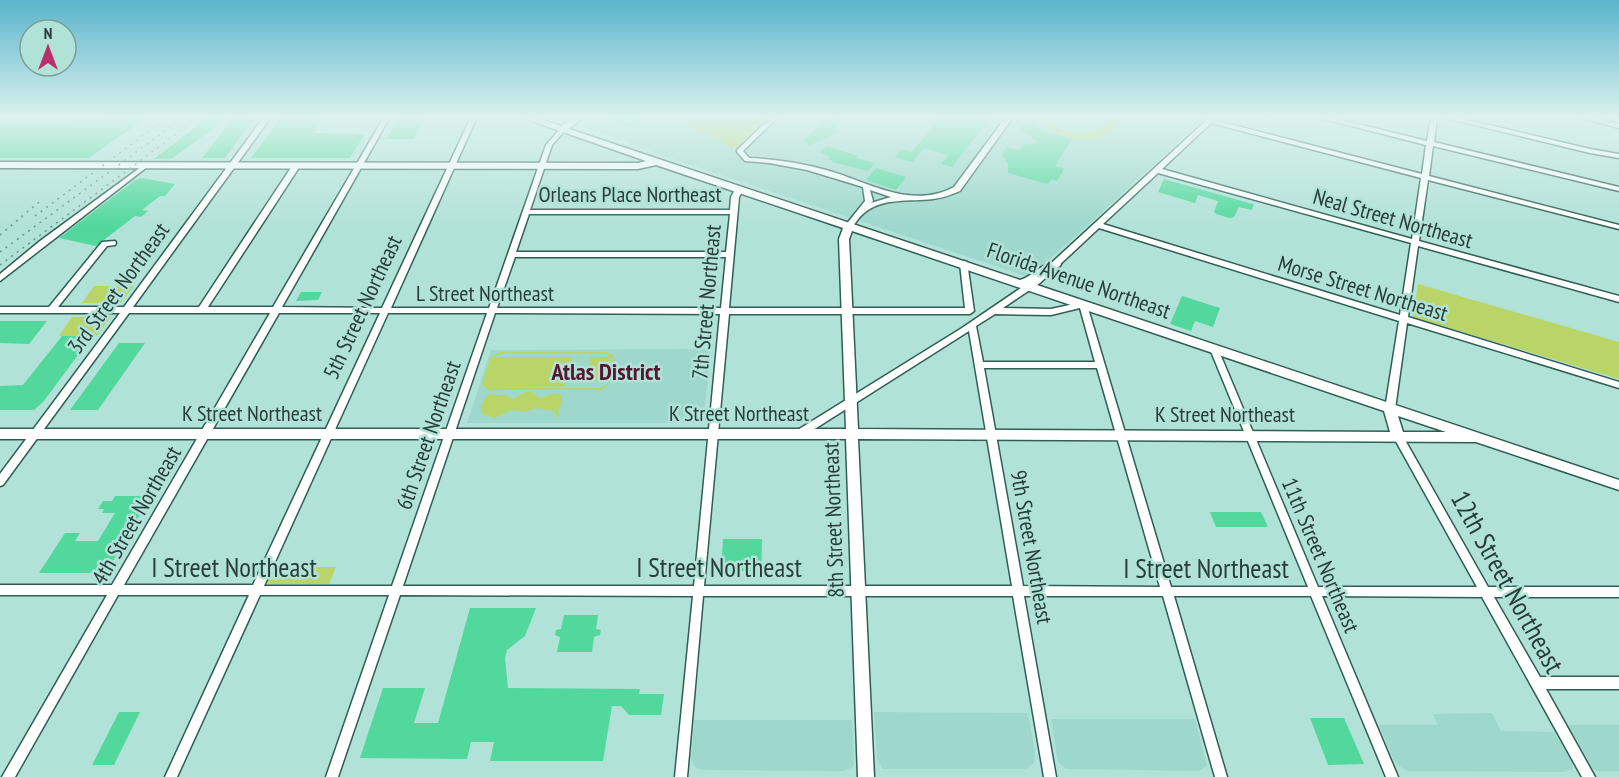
<svg xmlns="http://www.w3.org/2000/svg" width="1619" height="777" viewBox="0 0 1619 777" font-family="'PT Sans Narrow',sans-serif">
<style>
.built{fill:#9ed8cc}
.green{fill:#bad567;fill-rule:evenodd}
.building{fill:#52d89d}
.lines{fill:none;stroke-linecap:round;stroke-linejoin:round}
.minor-casing{stroke:#305e55;stroke-width:3}
.major-casing{stroke:#305e55;stroke-width:3}
.minor{fill:#fff;fill-rule:evenodd}
.major{fill:#fff;fill-rule:evenodd}
.rail{stroke:#6f928b;stroke-width:1.5;stroke-dasharray:2 5;stroke-linecap:butt}
.labels{text-anchor:middle;stroke-width:5;stroke-linejoin:round;paint-order:stroke}
.street-label{font-size:22px;fill:#293d39;stroke:#b1e2d8}
.neighbourhood-label{font-size:24px;font-weight:bold;fill:#591630;stroke:#b1e2d8}
.near-street-label{font-size:27px;fill:#293d39;stroke:#b1e2d8}
</style>
<rect width="100%" height="100%" fill="#b1e2d8"/>
<g class="built">
<polygon points="593,117 1205,117 1095,219 1029,277 676,160 581,126"/>
<polygon points="711,349 703,423 467,423 491,350"/>
<polygon points="874,712 1028,713 1035,751 1034,763 1026,769 882,769 877,758"/>
<polygon points="1492,713 1501,731 1554,732 1572,762 1573,769 1564,772 1408,771 1397,765 1393,759 1379,725 1438,725 1433,714"/>
<polygon points="1051,719 1195,719 1207,766 1198,771 1066,769 1058,762"/>
<polygon points="694,720 852,720 854,764 853,767 844,771 703,770 696,768 691,760"/>
<polygon points="1568,725 1619,725 1619,771 1597,771 1592,768"/>
</g>
<g class="green">
<polygon points="687,117 768,117 736,148 732,148 716,138 696,131 688,125"/>
<path d="M1039 117H1047C1058 134 1084 136 1101 129L1111 117H1121C1118 123 1115 129 1109 133 1090 146 1050 137 1039 117Z"/>
<polygon points="1418,284 1619,342 1619,379 1413,317"/>
<polygon points="94,286 134,286 121,303 82,303"/>
<polygon points="72,317 111,317 97,336 59,336"/>
<path d="M500 352H607L613 355C616 365 612 384 602 390H488L482 385 490 358ZM504 353 606 354 612 359 607 384 601 388H488L565 386 573 357H495Z"/>
<polygon points="591,357 610,357 606,381 586,381"/>
<path d="M525 392H532L540 398 556 393 562 396 561 405 558 409 559 418 553 411 537 408 525 412 512 410 494 418 482 414C479 406 485 396 491 393L493 395H505L513 399Z"/>
<polygon points="273,567 336,567 329,584 269,584 267,581"/>
</g>
<g class="building">
<polygon points="111,117 144,119 89,158 0,158 0,123 91,122"/>
<polygon points="209,117 228,117 173,158 154,159"/>
<polygon points="234,117 255,117 225,158 202,158"/>
<polygon points="281,117 324,117 314,133 365,134 350,158 251,158"/>
<polygon points="399,117 425,118 414,139 387,139"/>
<polygon points="601,117 642,117 628,128"/>
<polygon points="832,117 846,117 835,129 840,131 809,146 804,140 821,121 827,123"/>
<polygon points="940,117 991,117 952,167 941,164 948,155 924,148 912,162 895,157 902,149 912,152"/>
<polygon points="1031,122 1041,130 1072,139 1055,166 1064,169 1057,181 1052,179 1048,184 1008,173 1008,164 1002,155 1006,147 1019,150 1023,145 1039,143 1017,127"/>
<polygon points="826,146 858,156 856,158 875,163 868,171 832,162 833,161 828,159 830,157 820,152"/>
<polygon points="876,168 889,172 906,177 896,190 866,180"/>
<polygon points="142,178 175,184 165,196 160,196 142,210 148,211 141,217 135,216 96,246 59,238 135,180"/>
<polygon points="1164,179 1249,203 1254,204 1252,210 1239,207 1234,217 1230,218 1216,214 1214,212 1218,201 1198,195 1195,203 1158,192"/>
<polygon points="301,292 322,292 318,300 296,301"/>
<polygon points="1182,296 1220,308 1213,327 1195,321 1191,331 1170,324"/>
<polygon points="0,321 47,321 29,344 0,343"/>
<polygon points="62,336 92,336 44,401 34,410 0,410 0,386 23,385"/>
<polygon points="119,343 145,343 98,410 70,410"/>
<polygon points="115,496 151,496 106,573 39,573 65,533 80,533 75,541 98,541 115,513 102,513 104,509 98,509 103,501 112,501"/>
<polygon points="1210,512 1261,512 1268,527 1216,527"/>
<polygon points="723,539 762,539 761,577 747,577 748,571 721,572"/>
<polygon points="470,608 536,608 525,636 507,650 505,658 508,688 640,689 639,694 664,694 661,715 629,715 621,706 612,706 603,761 490,761 494,742 471,742 467,759 360,758 383,688 425,688 414,723 438,723"/>
<polygon points="564,615 598,615 596,629 601,630 600,635 594,637 592,652 557,652 560,637 555,635 556,630 561,629"/>
<polygon points="119,712 140,712 114,765 92,765"/>
<polygon points="1310,718 1344,718 1364,764 1328,765"/>
</g>
<g class="lines">
<g class="minor-casing">
<g id="minor">
<path d="M264 117H271L133 307H199L292 166 296 164 300 166 208 307H273L384 117H390L282 307 382 308 471 117H477L391 308H489L546 145 560 129 562 128 565 130 552 145 530 210H730L731 197 736 188H742L743 190 739 197 729 308H965L960 264 964 261 967 262 974 311 970 314H729L704 586H1012L969 331 802 437H796L794 434 796 431 962 328 1034 279 1210 117H1217L1214 120 1422 174 1426 145 1316 117H1329L1427 141 1431 117H1437L1434 142 1619 187V191L1433 146 1429 176 1619 225V229L1428 180 1419 241 1619 296V302L1418 246 1408 317 1619 382V388L1407 323 1395 409 1393 411H1387L1385 409 1399 321 1099 228 1040 283 1003 308 1051 309 1083 302 1087 305 1171 587H1308L1210 349 1214 346 1218 349 1318 587H1477L1393 436 1395 433H1401L1488 587H1619V597H1494L1540 677H1619V689H1546L1595 777H1582L1482 597 1322 596 1398 777H1386L1311 596H1174L1227 777H1215L1163 596H1024L1056 777H1044L1013 596H703L687 777H675L693 596 400 595 338 777H326L389 595H260L177 777H165L249 595H118L15 777H2L107 595H0V585H112L270 313H129L3 485 0 486V474L120 313H0V307H49L102 242 115 241 116 243 115 245 107 246 58 307H124ZM1211 123 1421 178 1412 239 1162 169ZM1158 173 1411 243 1400 315 1103 224ZM529 214H730L726 252H516ZM515 257H726L721 308H497ZM1080 308 1095 362H983L976 326 995 314 1051 315ZM279 313H380L253 585H124ZM388 313H487L392 586H264ZM495 313 720 314 694 586H403ZM984 368H1097L1160 587 1023 586Z"/>
<path d="M771 117H778L743 151 749 158C775 159 801 163 826 170 869 182 911 210 954 187L1006 117H1013L960 191C951 195 942 198 933 199 910 202 883 197 864 213 859 217 855 223 852 228H849L845 226 865 201 863 187 807 170 769 163 745 161 737 152V150ZM870 190 891 197 871 203 873 201Z"/>
<polygon points="1442,117 1455,117 1590,149 1619,154 1619,158 1590,153"/>
<polygon points="1579,117 1591,117 1619,124 1619,128"/>
<polygon points="145,164 149,166 147,167 0,281 0,274 40,241"/>
</g>
</g>
<g class="major-casing">
<path id="major" d="M520 117H534L561 126 573 117H583L569 129 1020 280C1034 276 1045 259 1060 262L1061 264 1060 266 1031 283 1619 480V490L1476 442 858 439 874 777H858L846 439H0V429H846L839 239 843 228 656 165 638 169 0 168V162L638 163 646 161ZM852 231 1384 411 1390 432 858 429 849 239ZM1398 416 1446 432H1403Z"/>
</g>
<use href="#minor" class="minor"/>
<use href="#major" class="major"/>
<g class="rail">
<polyline points="35,216 168,117"/>
<polyline points="0,235 39,202"/>
<polyline points="0,252 184,117"/>
<polyline points="0,265 199,117"/>
</g>
</g>
<linearGradient id="sky" x2="0" y2="1"><stop stop-color="#5bb4cc"/><stop offset="0.52" stop-color="#dcf2ed"/><stop offset="1" stop-color="#dcf2ed" stop-opacity="0"/></linearGradient>
<rect width="1619" height="226" fill="url(#sky)"/>
<g class="labels">
<g class="street-label">
<text x="630" y="202">Orleans Place Northeast</text>
<text transform="translate(1393 218) rotate(16)" y="8">Neal Street Northeast</text>
<text transform="translate(1079 280) rotate(19)" y="8">Florida Avenue Northeast</text>
<text transform="translate(118 288) rotate(-54)" y="8">3rd Street Northeast</text>
<text transform="translate(1363 288) rotate(17)" y="8">Morse Street Northeast</text>
<text x="485" y="301">L Street Northeast</text>
<text transform="translate(706 302) rotate(-85)" y="8">7th Street Northeast</text>
<text transform="translate(362 307) rotate(-65)" y="8">5th Street Northeast</text>
<text x="252" y="421">K Street Northeast</text>
<text x="739" y="421">K Street Northeast</text>
<text x="1225" y="422">K Street Northeast</text>
<text transform="translate(428 435) rotate(-71)" y="8">6th Street Northeast</text>
<text transform="translate(136 515) rotate(-60)" y="8">4th Street Northeast</text>
<text transform="translate(833 520) rotate(-92)" y="8">8th Street Northeast</text>
<text transform="translate(1032 547) rotate(80)" y="8">9th Street Northeast</text>
<text transform="translate(1321 555) rotate(67)" y="8">11th Street Northeast</text>
</g>
<g class="neighbourhood-label">
<text x="606" y="380">Atlas District</text>
</g>
<g class="near-street-label">
<text x="234" y="577">I Street Northeast</text>
<text x="719" y="577">I Street Northeast</text>
<text x="1206" y="578">I Street Northeast</text>
<text transform="translate(1507 582) rotate(61)" y="9">12th Street Northeast</text>
</g>
</g>
<g transform="translate(48 48)"><circle r="28" fill="#b1e2d8" stroke="#7ba098" stroke-width="1.5"/>
<path d="M0-4.5L10 22L0 15L-10 22Z" fill="#bb2f68"/>
<text y="-9" font-size="16" font-weight="bold" text-anchor="middle" fill="#293d39">N</text>
</g>
</svg>
